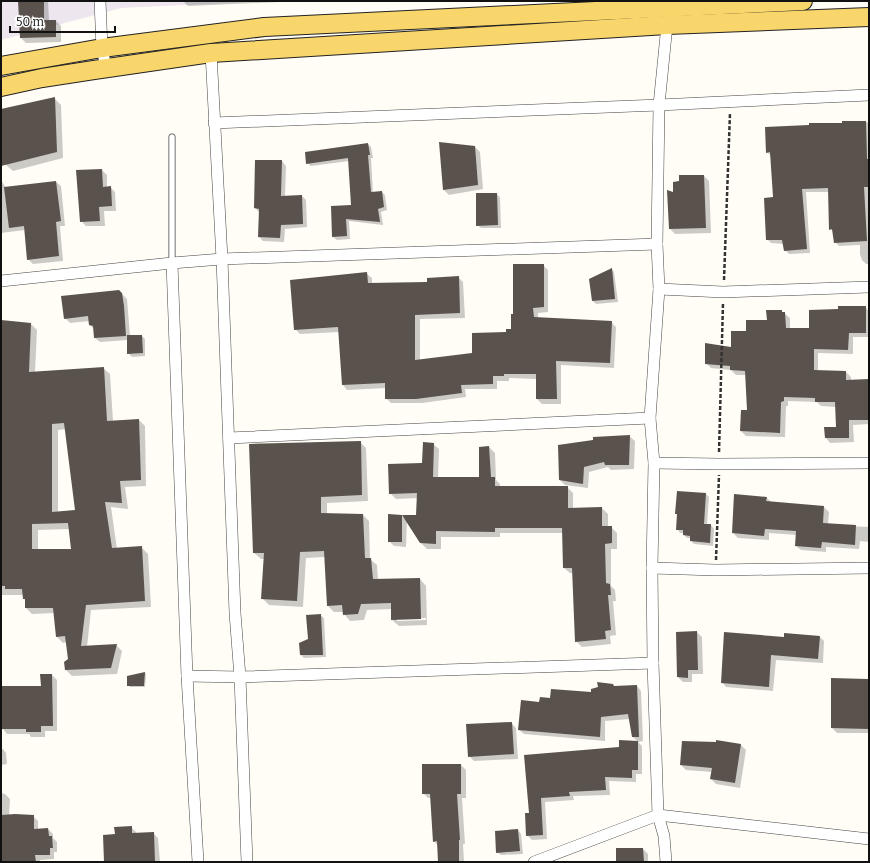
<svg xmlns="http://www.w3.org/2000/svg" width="870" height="863" viewBox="0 0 870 863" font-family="Bitter,serif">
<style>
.industrial{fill:#eee6ef}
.shadow{fill:#0003;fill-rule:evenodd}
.building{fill:#5a524d;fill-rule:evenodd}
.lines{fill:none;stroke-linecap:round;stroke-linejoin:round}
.lane-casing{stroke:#444;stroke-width:7}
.street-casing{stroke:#444;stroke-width:12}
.primary-casing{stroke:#222;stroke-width:20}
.path{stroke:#333;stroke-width:2.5;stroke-dasharray:4 2;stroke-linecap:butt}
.lane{stroke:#fff;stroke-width:5.5}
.street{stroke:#fff;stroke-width:11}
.primary{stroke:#f9d66b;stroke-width:18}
</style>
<rect width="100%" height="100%" fill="#fffdf5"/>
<polygon class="industrial" points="1,1 268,1 121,8 1,40"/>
<g class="shadow">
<polygon points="19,1 48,1 49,21 56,21 61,26 61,42 26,43 21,38"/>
<polygon points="183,1 304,1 188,6"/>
<polygon points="54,98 61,105 63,158 13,171 6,165 1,110"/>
<polygon points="866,122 869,123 869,193 868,193 869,264 866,264 862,260 860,254 860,245 839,246 835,242 834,232 830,229 829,192 806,192 810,253 789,254 785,250 784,244 771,243 767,239 774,198 771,156 767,152 843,124"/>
<polygon points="368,144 371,147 373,158 371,158 373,193 382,192 385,195 387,210 381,212 383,225 349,221 350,239 337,240 333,237 332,207 352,206 349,161 311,166 307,163"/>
<polygon points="475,147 480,152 483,189 449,195 444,190"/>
<polygon points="282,161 286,166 285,197 302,196 306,200 307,227 285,229 284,242 263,241 259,237 260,213 255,208"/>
<polygon points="102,170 107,175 107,187 110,187 115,192 116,211 104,211 105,226 86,226 81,221"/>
<polygon points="704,176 709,181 711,233 675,234 670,229 674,194"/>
<polygon points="1,180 6,188 56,182 61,186 65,226 60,226 63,261 33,264 28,259 25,230 1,233"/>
<polygon points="496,194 500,197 501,228 481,228 477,225"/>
<polygon points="543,265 548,270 548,312 538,313 538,318 611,322 616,327 614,368 561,365 561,404 542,404 537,399 537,379 509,378 509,381 497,381 497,389 465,389 466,397 422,403 391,403 386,398 386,388 347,390 343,385 339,332 300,334 295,329 367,274 372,278 372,284 428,283 458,277 463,282 465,318 420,319 420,361 473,354 512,330 514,315"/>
<polygon points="611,269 614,272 618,302 596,304 593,301"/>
<polygon points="119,291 127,299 130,336 142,336 145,339 145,356 132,357 128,353 128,340 100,342 95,338 94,329 90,325 90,321 70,323 65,318"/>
<polygon points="865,307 869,311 869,337 853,337 853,354 818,353 818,371 846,372 851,377 851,381 869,380 869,424 853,425 854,442 830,443 826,438 825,428 837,428 836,407 821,406 817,402 788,401 788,406 786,406 785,437 746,436 741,431 748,411 747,375 736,375 731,370 711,368 706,363 732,348 747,332 768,321 781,311 790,318 790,329 810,329 839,310"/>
<path d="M1 321 31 324 37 330 35 372 103 368 110 374 113 421 139 420 145 426 146 486 125 487 128 509 111 507 117 549 142 548 148 554 151 607 91 610 87 647 116 645 122 651 117 674 72 676 66 670 69 660 67 642 63 643 57 637 55 613 32 614 26 608V601L24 599V595H1V617ZM66 429 76 511 58 512V430ZM70 529 72 550H38V530Z"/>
<polygon points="629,436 635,441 634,469 611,470 608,467 589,472 588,488 565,485 560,480"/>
<path d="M360 442 366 448 368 501 327 503V514L363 515 369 521 370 559 377 565 378 580 420 579 426 586 427 625 399 626 392 620V609L367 610 364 620 350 621 344 614 343 612H334L328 606 325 557 306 558 303 607 269 605 262 598 264 559H261L254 553ZM426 618V620L397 621V619Z"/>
<polygon points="433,444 439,449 438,478 480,478 489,447 495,453 496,480 500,484 500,487 567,487 573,493 573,509 602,508 608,514 608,527 611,527 617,533 617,549 611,549 611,586 615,590 616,601 613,601 616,635 610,636 611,644 582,647 576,641 573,573 570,573 564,568 563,533 500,533 500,537 441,537 441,549 427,549 421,543 407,520 406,547 394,546 389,541 402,516 406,520 417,516 418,498 396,499 390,493 423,464"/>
<polygon points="706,494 709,497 707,525 711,525 714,529 713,546 694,544 691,541 691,538 687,538 684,535 684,533 680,533 677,529 678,516 676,513"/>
<polygon points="766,497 772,503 824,507 829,512 828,525 869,527 869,542 860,541 859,549 826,547 826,552 801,550 796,546 797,535 769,533 769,540 738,538 733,533"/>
<polygon points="320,615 324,618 326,657 304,658 301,655"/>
<polygon points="697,632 702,637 703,674 692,674 692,682 683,682 678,677"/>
<polygon points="820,637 824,641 823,663 776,660 773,691 726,687 722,682 785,638"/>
<polygon points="145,673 146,674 145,687 130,687 128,685"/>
<polygon points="52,675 57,680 57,731 45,731 45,737 31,737 29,734 7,734 3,729"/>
<polygon points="867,680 869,682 869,733 837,733 832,728"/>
<polygon points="637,686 641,691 643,741 638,742 642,746 642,774 636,774 636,782 609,781 610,795 573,796 574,800 545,802 547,839 532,840 527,835 530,814 525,756 620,748 620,741 638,742 633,737 630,719 605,721 605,741 524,734 519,730 540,703 551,699 592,693 615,687"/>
<polygon points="511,723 516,728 518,759 474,761 469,756"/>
<polygon points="717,741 741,745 746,750 740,788 716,784 711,779 712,772 686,770 681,765 716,743"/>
<polygon points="1,749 3,749 6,753 7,764 1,765"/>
<polygon points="461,765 466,770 466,798 462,798 465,844 463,844 464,862 439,862 438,846 434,841 431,798 428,798 423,793"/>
<polygon points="1,793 5,794 10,799 9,816 33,816 38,821 38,830 48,829 53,834 53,838 57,842 57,852 54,852 54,859 40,860 40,862 1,862"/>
<polygon points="131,827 136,832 136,834 153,833 158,838 160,862 105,862"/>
<polygon points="518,830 521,834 523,854 501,855 497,852"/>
<polygon points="643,849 648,854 648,862 617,862"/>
</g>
<g class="building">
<polygon points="18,1 44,1 44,20 56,20 56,37 20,38"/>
<polygon points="55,97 57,152 1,166 1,138 2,137 1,109"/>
<polygon points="842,121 866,121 867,159 868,159 868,187 864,187 867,241 834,243 832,229 829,230 828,188 802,189 807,249 784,251 782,240 766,240 764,198 773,197 770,152 766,153 765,127 809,125 809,123 842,123"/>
<polygon points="439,142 475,146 478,185 443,190"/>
<polygon points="368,143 370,155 368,155 371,192 382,191 384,207 378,209 380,222 346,219 347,236 332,237 331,206 351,205 348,158 306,164 305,152"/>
<polygon points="255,160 282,160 281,196 302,195 303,224 281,225 280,238 258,237 259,209 254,208"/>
<polygon points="102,169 103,187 111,186 112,206 99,207 100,221 80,222 76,170"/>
<polygon points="679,175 704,175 706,228 669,229 667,190 673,192 673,182 679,181"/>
<polygon points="56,181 61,221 56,222 59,256 27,260 24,226 9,228 4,187"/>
<polygon points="476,193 497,193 498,225 476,226"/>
<polygon points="513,264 544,264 544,307 533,308 534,317 612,321 610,363 556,361 557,399 536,399 536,374 504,374 504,376 493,376 493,384 461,385 462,393 416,399 385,399 385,383 342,385 338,327 294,330 290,280 367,272 368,283 427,282 427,278 459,276 460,313 415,315 415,360 472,353 472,333 506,332 506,329 511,329 511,314 513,314"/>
<polygon points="612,268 615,299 592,301 589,279"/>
<polygon points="119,290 122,293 124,306 126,336 94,338 93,326 89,325 88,316 64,319 61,296"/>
<polygon points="838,306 866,306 866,333 849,333 848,350 814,349 814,370 846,371 846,380 869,379 869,420 849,420 849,438 825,438 824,427 836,427 835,402 815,402 815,398 784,397 784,401 781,402 780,433 740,431 741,410 747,410 745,371 730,370 730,366 705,364 705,343 731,347 731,331 746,331 746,320 767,320 766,310 782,310 782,312 785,312 786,328 809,328 809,310 838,309"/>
<path d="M1 320 31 323 29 372 104 367 107 421 139 419 141 480 120 481 122 503 105 502 112 548 142 546 145 601 86 605 81 646 117 644 111 668 65 670 64 662 68 659 65 636 56 637 53 608H25V599H23L22 589H5V586H1ZM64 423 75 510 52 512V424ZM68 523 71 549H32V524Z"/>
<polygon points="127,335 142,335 143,353 127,354"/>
<polygon points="630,435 629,465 605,465 604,462 584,467 583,484 559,480 558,445 593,440 593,437"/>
<polygon points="361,441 362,495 321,497 321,513 363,514 365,558 371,558 373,579 420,578 421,619 391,620 391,603 361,604 358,614 343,615 342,605 327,606 324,551 300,552 297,601 261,599 264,553 253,553 249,444"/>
<polygon points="423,442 434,443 433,477 479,477 479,447 489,446 491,477 495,477 495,486 568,486 568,508 602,507 602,526 612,526 612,543 605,544 606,583 610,584 611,595 608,595 611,630 605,631 606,639 575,642 572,568 563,568 562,528 495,528 495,532 436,531 436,544 420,543 402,515 416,515 417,493 389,494 388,464 422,463"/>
<polygon points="677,491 706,493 704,524 711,524 710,543 690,541 690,536 683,535 683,530 676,530 677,514 675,514"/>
<polygon points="734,494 767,497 766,501 824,506 823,523 856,525 855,545 822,542 821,548 795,546 796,531 765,529 764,536 732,533"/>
<polygon points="388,514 402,515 402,542 388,542"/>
<polygon points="321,614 323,655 300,655 299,643 308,639 306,615"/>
<polygon points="697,631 698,670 688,670 688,678 677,677 676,632"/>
<polygon points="724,632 784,637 784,633 820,636 818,659 771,655 769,687 721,683"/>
<polygon points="145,672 144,686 127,686 127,676"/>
<polygon points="40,674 52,674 53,726 41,726 41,732 26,732 26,729 2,729 1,686 41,686"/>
<polygon points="831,678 868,679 868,684 869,684 869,729 831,728"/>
<polygon points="597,682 613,684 614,686 637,685 639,737 632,737 628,714 601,717 600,737 518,730 521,700 539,702 540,697 550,698 551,689 591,692 591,689 598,687"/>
<polygon points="512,722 514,754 468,757 466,724"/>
<polygon points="619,740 638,741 638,770 632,770 632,778 605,777 606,790 569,792 570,796 541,798 543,835 526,836 525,813 529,813 524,755 619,747"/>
<polygon points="716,740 741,744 735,783 710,779 712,768 680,765 682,741 716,742"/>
<polygon points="422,764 461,764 461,794 457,794 460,840 459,840 459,862 438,862 437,841 433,842 430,794 422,794"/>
<polygon points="15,814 34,815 34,829 48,828 49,836 52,836 53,848 50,848 50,855 35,855 36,862 1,862 1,815"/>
<polygon points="132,826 132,833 154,832 155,862 104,862 103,835 115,834 114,827"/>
<polygon points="518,829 520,851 496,853 495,831"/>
<polygon points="616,848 643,848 644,862 616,862"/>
</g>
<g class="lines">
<g class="lane-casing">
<polyline id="lane" points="172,137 172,263"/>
</g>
<g class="street-casing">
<g id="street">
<polyline points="100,1 102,48 106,68"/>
<polyline points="211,53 222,259 235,613 240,677 247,862"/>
<polyline points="214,123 659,105 869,95"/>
<polyline points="172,263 187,676 198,862"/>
<polyline points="1,281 172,263 222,259 657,244"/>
<polyline points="659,289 723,292 869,287"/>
<polyline points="229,438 650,418"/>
<polyline points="654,463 719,464 869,463"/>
<polyline points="652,568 716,570 869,568"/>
<polyline points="187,676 240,677 653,663"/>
<polyline points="534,862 658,815 869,839"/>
<polyline points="666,862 664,836 658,815 653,663 652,568 654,463 650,418 659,289 657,244 659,105 667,25"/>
</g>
</g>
<g class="primary-casing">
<g id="primary">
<polyline points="1,66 102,48 264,27 803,1"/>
<polyline points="1,87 42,78 94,70 211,53 667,25 869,17"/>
</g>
</g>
<g class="path">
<polyline points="724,280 730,113"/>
<polyline points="719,452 723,303"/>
<polyline points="716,560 719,475"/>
</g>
<use href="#lane" class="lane"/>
<use href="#street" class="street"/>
<use href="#primary" class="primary"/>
</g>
<rect width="870" height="863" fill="none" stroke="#111111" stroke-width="4"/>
<path d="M10 26v6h105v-6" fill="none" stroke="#111111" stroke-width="2"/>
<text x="16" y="26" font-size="12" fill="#111111" stroke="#ffffff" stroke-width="3" paint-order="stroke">50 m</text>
</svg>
